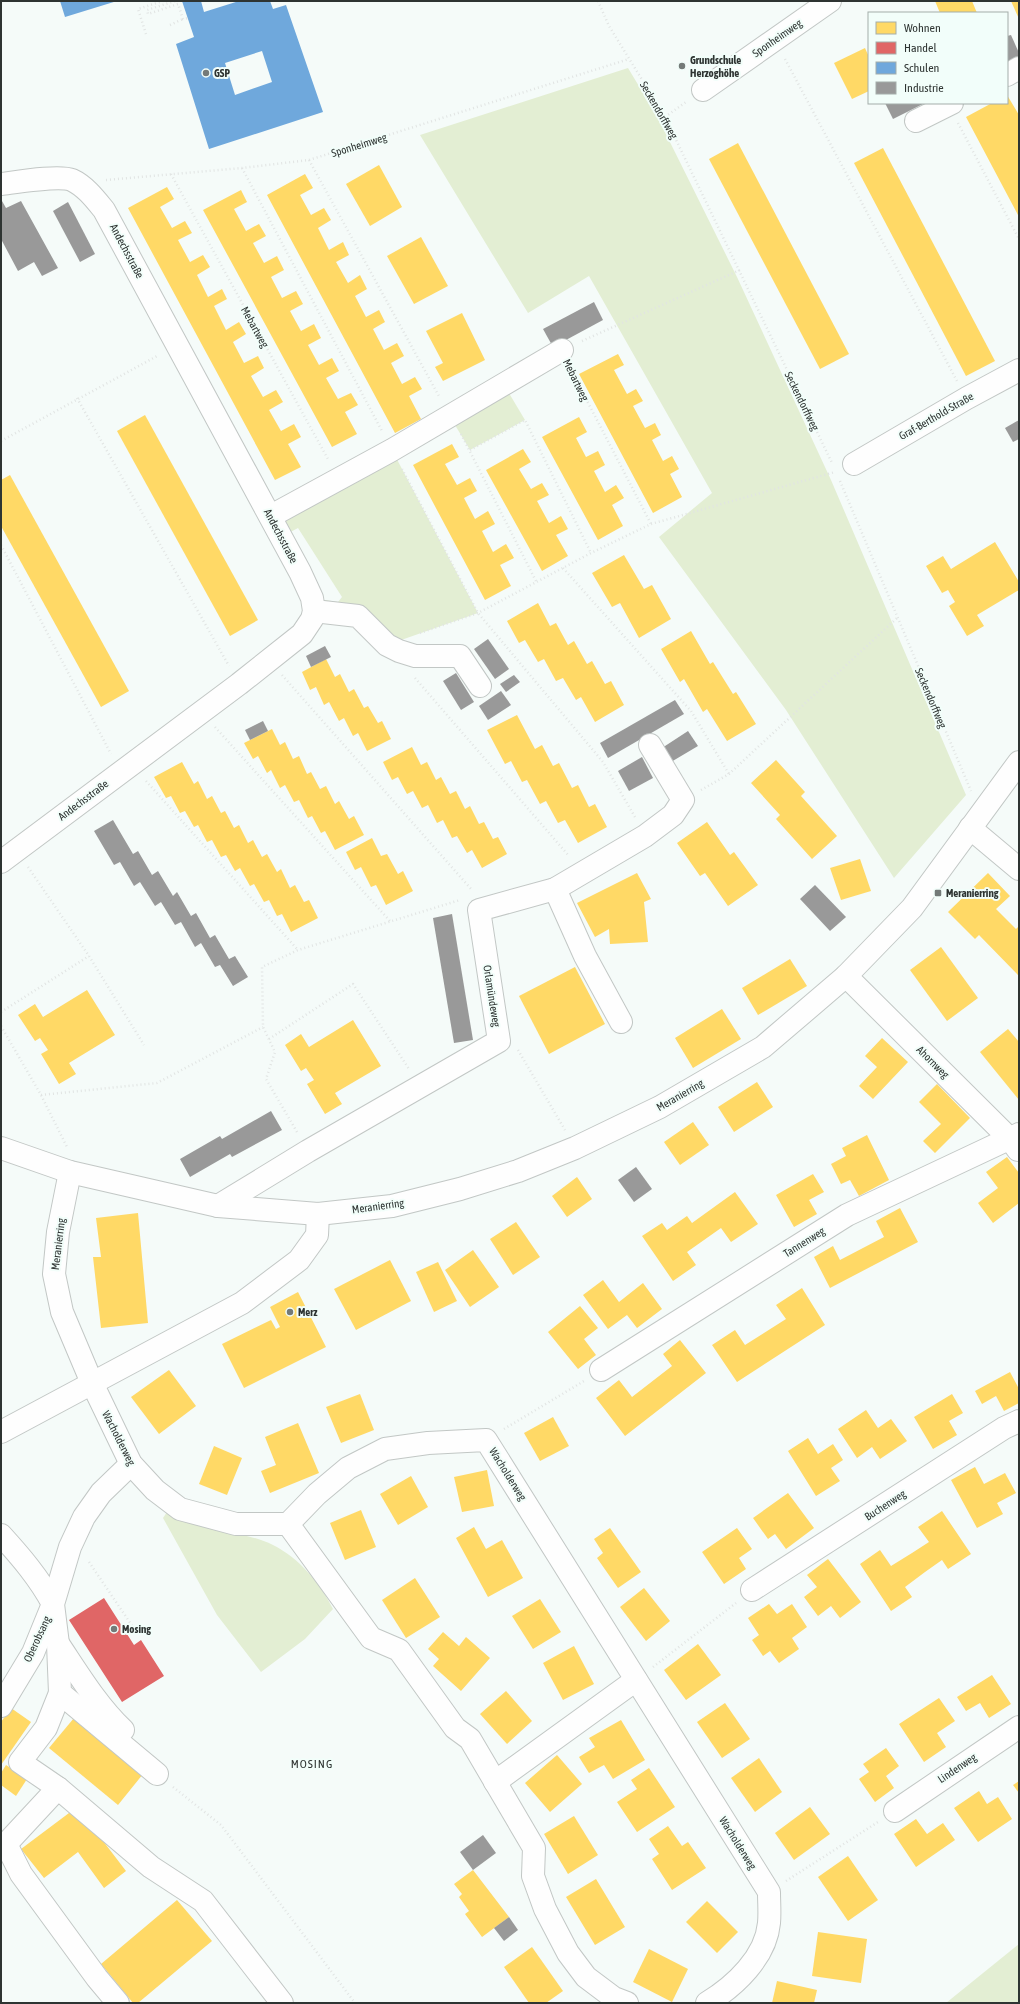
<svg xmlns="http://www.w3.org/2000/svg" width="1020" height="2004" viewBox="0 0 1020 2004" font-family="'Asap Condensed',sans-serif">
<style>
.green{fill:#e3eed3}
.homes{fill:#ffd966}
.shops{fill:#e06666}
.schools{fill:#6fa8dc;fill-rule:evenodd}
.industry{fill:#999}
.lines{fill:none;stroke-linecap:round;stroke-linejoin:round}
.minor-casing{stroke:#c2c7c5;stroke-width:24}
.path{stroke:#e1e4e3;stroke-width:2.5;stroke-dasharray:1 3;stroke-linecap:butt}
.minor{stroke:#fefefe;stroke-width:22}
.poi-dot{fill:#747a78;stroke:#f2fefa;stroke-width:1.5}
.labels{text-anchor:middle;stroke-width:4;stroke-linejoin:round;paint-order:stroke}
.street-label{font-size:11px;fill:#2e3432;stroke:#f2fefa}
.poi-label{font-size:11px;font-weight:bold;fill:#2e3432;stroke:#f2fefa;text-anchor:start}
.neighbourhood-label{font-size:12px;letter-spacing:1px;fill:#2e3432;stroke:#f2fefa}
</style>
<rect width="100%" height="100%" fill="#f5fbf9"/>
<g class="green">
<polygon points="628,68 657,116 737,277 831,480 966,795 894,878 786,710 659,537 712,493 589,276 528,313 420,135"/>
<polygon points="503,383 525,420 470,450 449,415"/>
<polygon points="392,450 478,613 387,645 312,598 338,602 342,597 298,528 281,537 271,516"/>
<path d="M167 1512C180 1517 194 1523 207 1527 229 1533 253 1535 273 1545 299 1558 320 1583 333 1609L305 1639 261 1672 217 1615 163 1518Z"/>
<polygon points="1019,1944 1019,2003 946,2003"/>
</g>
<g class="homes">
<polygon points="935,1 972,1 977,13 940,13"/>
<polygon points="1011,1 1019,1 1019,19"/>
<polygon points="865,48 869,57 869,91 852,99 834,63"/>
<polygon points="1007,95 1019,115 1019,217 966,117 992,103 1007,103"/>
<polygon points="738,143 849,354 820,369 709,159"/>
<polygon points="883,148 995,361 966,376 854,163"/>
<polygon points="379,165 402,207 370,226 346,184"/>
<polygon points="305,174 313,188 300,195 311,215 324,208 331,220 318,228 329,250 343,242 349,255 336,262 348,283 360,275 367,289 355,296 366,317 379,310 385,322 373,329 384,350 397,343 404,356 391,363 402,384 415,377 422,389 409,396 421,419 395,433 267,195"/>
<polygon points="167,187 174,199 160,207 172,228 185,221 192,233 178,240 190,262 203,255 210,267 197,275 208,297 222,289 227,299 214,306 226,330 239,322 246,334 233,342 244,363 258,356 264,368 251,376 263,397 276,390 283,402 269,410 281,431 294,424 301,437 288,444 301,467 275,480 128,208"/>
<polygon points="241,190 247,202 234,209 246,231 259,224 266,236 253,243 264,263 277,256 284,270 271,277 282,298 296,291 303,304 290,311 301,331 314,324 321,338 308,345 319,365 332,358 339,371 326,378 338,399 351,393 358,405 345,412 357,434 332,447 203,210"/>
<polygon points="421,237 448,286 414,304 387,256"/>
<polygon points="462,313 485,360 443,381 435,367 443,363 426,331"/>
<polygon points="618,354 624,365 614,370 627,394 636,389 643,401 633,406 645,428 655,423 661,435 652,440 663,461 672,456 679,469 670,474 682,497 653,513 579,374"/>
<polygon points="145,415 258,620 230,636 117,431"/>
<polygon points="579,417 587,432 576,438 586,457 598,451 605,465 594,471 605,492 616,485 624,498 612,505 623,526 598,540 542,437"/>
<polygon points="452,444 459,457 445,464 457,485 470,478 477,491 464,498 475,519 488,511 495,524 482,531 493,552 506,544 514,558 500,565 511,586 485,600 413,465"/>
<polygon points="523,449 531,462 519,469 531,489 542,483 549,495 537,501 549,523 561,516 568,529 556,535 568,556 542,571 486,470"/>
<polygon points="10,475 129,691 101,707 1,526 1,480"/>
<polygon points="995,542 1019,582 1019,590 977,615 984,626 967,636 949,606 955,602 948,590 942,593 926,566 943,556 951,569"/>
<polygon points="624,555 644,589 652,585 671,619 639,638 620,603 612,607 592,573"/>
<polygon points="538,603 550,626 556,623 568,645 574,641 587,664 592,661 605,684 611,681 624,705 595,722 581,697 576,700 563,678 556,681 544,659 538,662 525,640 519,643 507,621"/>
<polygon points="691,631 710,664 713,662 733,694 736,692 756,724 727,741 707,709 703,712 684,679 680,682 661,649"/>
<polygon points="326,659 335,677 340,674 349,692 354,689 364,708 368,706 378,723 382,721 391,739 367,751 358,733 353,736 344,718 339,721 329,702 324,705 316,687 310,690 302,672"/>
<polygon points="517,715 535,749 542,745 553,766 559,763 572,788 578,785 589,807 595,804 607,827 578,843 565,820 558,823 546,801 540,804 527,780 522,782 511,761 505,764 487,730"/>
<polygon points="272,729 280,745 285,742 293,759 299,756 307,774 311,772 320,789 326,786 335,804 339,801 349,819 354,816 364,835 335,850 325,831 321,833 312,816 308,818 299,800 294,802 285,785 280,788 271,770 267,773 258,756 253,759 244,743"/>
<polygon points="412,747 421,765 427,762 436,780 441,777 450,794 456,791 465,809 470,806 479,824 484,822 493,839 498,837 507,854 482,868 472,850 467,853 457,836 452,838 443,820 437,823 428,805 422,808 413,791 407,794 398,777 392,780 383,762"/>
<polygon points="776,760 805,792 801,796 837,836 812,859 776,819 780,815 751,783"/>
<polygon points="182,762 194,784 198,781 207,799 212,796 221,813 225,811 234,828 239,825 248,843 253,840 262,857 267,854 277,872 281,869 290,888 295,885 304,902 309,900 318,918 291,932 282,914 277,916 269,900 264,902 254,884 250,886 240,868 235,871 226,855 221,857 212,840 207,842 198,825 194,827 185,811 180,813 171,796 166,798 154,777"/>
<polygon points="707,822 730,855 734,852 758,885 728,906 705,873 700,876 677,843"/>
<polygon points="372,838 381,856 387,854 398,874 403,871 413,891 386,905 376,885 371,887 361,867 355,870 346,852"/>
<polygon points="860,859 871,891 841,900 830,868"/>
<polygon points="637,873 651,899 644,902 648,942 610,944 609,929 595,937 577,903"/>
<polygon points="988,873 1010,896 996,909 1016,929 1019,926 1019,976 979,935 975,939 948,912"/>
<polygon points="941,947 978,998 947,1021 910,970"/>
<polygon points="790,959 807,986 758,1015 742,988"/>
<polygon points="575,967 605,1024 549,1054 519,996"/>
<polygon points="87,990 115,1035 69,1063 76,1074 59,1084 41,1054 48,1050 40,1038 35,1041 18,1015 35,1004 43,1017"/>
<polygon points="722,1009 741,1039 693,1068 675,1038"/>
<polygon points="353,1020 381,1066 335,1093 342,1104 325,1114 307,1084 314,1080 306,1068 301,1071 285,1045 301,1034 309,1047"/>
<polygon points="1008,1029 1019,1042 1019,1100 980,1052"/>
<polygon points="882,1038 908,1062 873,1099 859,1086 877,1067 865,1056"/>
<polygon points="757,1082 773,1107 734,1132 718,1107"/>
<polygon points="937,1084 970,1118 935,1153 923,1141 941,1124 919,1102"/>
<polygon points="693,1122 709,1145 680,1165 664,1142"/>
<polygon points="867,1135 889,1180 859,1196 850,1180 841,1184 831,1164 846,1156 842,1148"/>
<polygon points="1007,1157 1019,1173 1019,1203 993,1223 978,1203 998,1188 986,1172"/>
<polygon points="813,1174 824,1192 809,1200 817,1214 794,1227 776,1195"/>
<polygon points="577,1177 592,1199 567,1217 552,1196"/>
<polygon points="735,1192 758,1224 731,1242 721,1228 687,1252 696,1265 673,1281 642,1236 662,1223 667,1230 687,1216 692,1223"/>
<polygon points="900,1208 918,1242 830,1288 814,1257 833,1246 840,1260 884,1237 876,1221"/>
<polygon points="138,1213 148,1323 101,1328 93,1257 101,1257 96,1218"/>
<polygon points="516,1222 540,1257 513,1275 490,1239"/>
<polygon points="473,1250 499,1287 470,1307 445,1270"/>
<polygon points="390,1260 411,1301 356,1330 334,1289"/>
<polygon points="438,1262 457,1301 434,1312 416,1272"/>
<polygon points="603,1280 619,1302 643,1283 662,1309 637,1328 627,1315 608,1329 583,1295"/>
<polygon points="802,1288 825,1325 737,1382 712,1345 735,1330 745,1345 786,1319 776,1305"/>
<polygon points="298,1292 326,1347 244,1388 222,1344 271,1320 276,1329 280,1327 270,1307"/>
<polygon points="580,1306 598,1328 584,1339 596,1355 578,1369 548,1332"/>
<polygon points="680,1340 706,1373 625,1436 596,1398 619,1380 632,1397 672,1366 663,1354"/>
<polygon points="169,1370 196,1406 159,1434 131,1397"/>
<polygon points="1010,1372 1019,1389 1019,1403 1004,1411 996,1396 982,1404 975,1391"/>
<polygon points="360,1394 374,1430 341,1443 326,1407"/>
<polygon points="952,1394 963,1413 949,1421 957,1435 933,1449 914,1417"/>
<polygon points="866,1410 878,1428 891,1419 907,1441 880,1459 872,1447 857,1458 838,1429"/>
<polygon points="553,1417 569,1446 540,1461 524,1433"/>
<polygon points="298,1423 319,1473 270,1493 261,1471 276,1465 265,1437"/>
<polygon points="808,1438 818,1454 833,1444 843,1460 831,1468 840,1481 816,1496 788,1451"/>
<polygon points="214,1446 242,1458 227,1495 199,1484"/>
<polygon points="975,1467 984,1484 1005,1473 1016,1493 997,1503 1003,1514 977,1528 951,1480"/>
<polygon points="487,1470 494,1506 462,1512 454,1477"/>
<polygon points="411,1476 428,1507 398,1525 380,1494"/>
<polygon points="788,1493 814,1528 786,1549 775,1534 768,1539 753,1518"/>
<polygon points="361,1510 376,1547 345,1560 330,1523"/>
<polygon points="942,1511 971,1554 948,1569 942,1560 925,1572 905,1587 912,1597 891,1611 860,1564 880,1550 891,1566 912,1553 929,1542 918,1527"/>
<polygon points="474,1527 486,1549 502,1540 523,1578 488,1597 456,1538"/>
<polygon points="610,1528 641,1572 618,1588 597,1558 603,1553 594,1539"/>
<polygon points="737,1528 752,1549 739,1558 746,1569 724,1584 702,1552"/>
<polygon points="828,1559 861,1602 840,1618 831,1606 818,1616 804,1597 817,1587 807,1575"/>
<polygon points="415,1578 440,1617 406,1638 382,1600"/>
<polygon points="644,1588 670,1621 646,1641 620,1607"/>
<polygon points="540,1599 561,1632 533,1649 512,1616"/>
<polygon points="769,1604 777,1614 792,1604 807,1627 792,1638 799,1649 779,1663 770,1651 763,1656 752,1640 759,1635 748,1618"/>
<polygon points="443,1632 459,1646 466,1637 490,1658 461,1691 433,1666 439,1659 428,1649"/>
<polygon points="698,1644 721,1675 686,1700 664,1670"/>
<polygon points="574,1646 594,1684 563,1700 543,1663"/>
<polygon points="992,1675 1011,1704 989,1718 980,1703 966,1711 957,1697"/>
<polygon points="506,1691 532,1721 507,1744 480,1714"/>
<polygon points="939,1698 955,1721 937,1733 946,1747 924,1762 899,1724"/>
<polygon points="725,1703 750,1739 722,1758 697,1722"/>
<polygon points="11,1708 31,1722 1,1765 1,1722"/>
<polygon points="74,1718 143,1774 118,1805 49,1748"/>
<polygon points="621,1720 645,1760 613,1779 604,1765 589,1773 579,1757 595,1747 589,1738"/>
<polygon points="886,1748 899,1766 886,1776 894,1788 875,1802 859,1779 869,1772 863,1764"/>
<polygon points="557,1755 582,1784 550,1812 525,1783"/>
<polygon points="759,1758 782,1792 755,1812 731,1778"/>
<polygon points="6,1765 27,1779 16,1796 1,1785 1,1773"/>
<polygon points="649,1768 675,1807 637,1832 617,1802 637,1789 631,1780"/>
<polygon points="1019,1781 1019,1793 1013,1785"/>
<polygon points="979,1791 987,1804 998,1797 1012,1819 978,1842 954,1808"/>
<polygon points="77,1807 126,1871 104,1888 78,1852 44,1878 21,1849"/>
<polygon points="810,1807 830,1834 794,1860 775,1833"/>
<polygon points="574,1816 598,1855 568,1874 544,1834"/>
<polygon points="916,1819 927,1834 943,1823 955,1840 916,1867 894,1834"/>
<polygon points="668,1826 682,1846 688,1842 706,1868 672,1890 652,1859 659,1854 649,1839"/>
<polygon points="848,1856 878,1900 848,1921 818,1877"/>
<polygon points="473,1870 509,1917 482,1937 465,1914 469,1911 459,1897 462,1894 454,1884"/>
<polygon points="596,1879 625,1927 595,1945 566,1897"/>
<polygon points="177,1900 212,1941 138,2003 133,2003 101,1964"/>
<polygon points="707,1901 738,1932 717,1953 686,1922"/>
<polygon points="818,1932 867,1939 861,1983 812,1976"/>
<polygon points="532,1947 563,1991 546,2003 529,2003 504,1967"/>
<polygon points="649,1949 688,1969 672,2002 633,1982"/>
<polygon points="777,1981 817,1990 814,2003 772,2003"/>
</g>
<polygon class="shops" points="104,1598 134,1645 141,1640 164,1676 122,1702 69,1620"/>
<g class="schools">
<polygon points="60,1 117,1 65,17"/>
<path d="M182 1H201L204 12 239 1H270L273 9 286 5 323 112 209 149 176 44 194 37ZM262 51 272 82 235 95 225 63Z"/>
</g>
<g class="industry">
<polygon points="1011,35 1019,53 1019,59 1007,65 1007,36"/>
<polygon points="885,103 922,103 923,104 893,119"/>
<polygon points="2,201 6,208 21,201 58,268 42,276 34,262 18,271 1,239"/>
<polygon points="68,202 95,254 80,262 53,211"/>
<polygon points="594,302 603,320 553,347 543,329"/>
<polygon points="1019,420 1019,439 1013,442 1005,428"/>
<polygon points="488,639 509,669 495,679 474,649"/>
<polygon points="325,646 331,657 311,667 306,656"/>
<polygon points="456,673 474,702 461,710 443,681"/>
<polygon points="514,675 520,682 506,692 500,684"/>
<polygon points="501,691 511,705 488,720 479,706"/>
<polygon points="675,700 684,714 608,758 600,743"/>
<polygon points="263,721 268,731 250,740 245,730"/>
<polygon points="688,731 698,746 671,762 662,748"/>
<polygon points="642,757 653,778 629,791 618,771"/>
<polygon points="113,820 133,854 138,851 152,875 158,871 173,896 177,892 191,916 196,913 210,938 215,935 229,959 235,956 248,977 233,986 220,965 215,967 201,943 195,947 181,922 175,925 161,902 155,906 140,882 134,886 120,862 114,865 94,831"/>
<polygon points="815,885 846,917 830,931 800,899"/>
<polygon points="452,914 473,1040 454,1043 433,918"/>
<polygon points="271,1111 282,1130 232,1157 230,1154 190,1177 180,1159 220,1136 222,1139"/>
<polygon points="636,1167 652,1189 634,1202 618,1180"/>
<polygon points="483,1835 496,1853 473,1870 460,1852"/>
<polygon points="509,1917 518,1930 504,1941 494,1928"/>
</g>
<g class="lines">
<g class="minor-casing">
<g id="minor">
<polyline points="1007,75 1019,68"/>
<polyline points="703,90 830,1"/>
<polyline points="916,121 952,103"/>
<path d="M1 184C17 182 59 175 72 180 85 186 95 199 104 210L300 572 312 598 314 611 312 619 302 634 239 684 1 862"/>
<polyline points="854,464 967,398 1019,370"/>
<polyline points="271,516 392,450 562,350"/>
<polyline points="314,611 358,616 387,645 399,651 415,656 460,656 480,686"/>
<polyline points="970,828 1019,869"/>
<polyline points="555,889 585,956 621,1022"/>
<polyline points="846,976 1010,1139 1018,1150"/>
<polyline points="1,1148 70,1172 218,1206 318,1214 392,1206 460,1189 518,1171 575,1148 660,1107 763,1047 846,976 912,908 1019,762"/>
<polyline points="70,1172 58,1232 54,1274 62,1312 92,1383 131,1464 155,1490 180,1509 236,1524 288,1524"/>
<polyline points="218,1206 308,1151 499,1041 479,910 555,889 645,836 673,815 683,800 650,745"/>
<polyline points="601,1370 847,1215 1019,1134"/>
<polyline points="1,1432 242,1303 299,1260 317,1235 318,1214"/>
<polyline points="131,1464 101,1493 84,1517 70,1547 53,1604 58,1644 60,1693 157,1774"/>
<path d="M1 1535C21 1557 39 1578 53 1604L33 1653 1 1706"/>
<polyline points="752,1590 1004,1428 1019,1421"/>
<path d="M59 1645C79 1675 97 1705 123 1730"/>
<polyline points="495,1782 636,1680"/>
<polyline points="58,1788 151,1867 203,1901 282,2003"/>
<polyline points="895,1811 1019,1727"/>
<polyline points="6,1844 21,1874 97,1978 118,2003"/>
<polyline points="1,1846 6,1844 58,1788 20,1762 46,1728 60,1693"/>
<path d="M627 2003 614 1998 586 1977 568 1953 545 1909 533 1876 534 1848 470 1739 455 1728 399 1650 371 1638 288 1524 317 1494 348 1468 385 1449 428 1443 486 1440 769 1892C769 1903 770 1913 769 1923 766 1957 735 1986 707 2003"/>
</g>
</g>
<g class="path">
<polyline points="175,1 147,10 148,14 178,4 183,19 188,18"/>
<polyline points="598,1 609,26 665,117 832,463"/>
<polyline points="170,25 183,19"/>
<polyline points="146,34 138,9 163,1"/>
<polyline points="785,59 957,381"/>
<polyline points="665,117 686,102"/>
<polyline points="958,123 1019,239"/>
<polyline points="309,160 440,398"/>
<polyline points="242,168 382,431"/>
<polyline points="171,174 329,461"/>
<polyline points="106,180 242,168 309,160 629,59"/>
<polyline points="582,341 740,270"/>
<polyline points="571,370 651,524"/>
<polyline points="77,398 229,666"/>
<polyline points="461,434 537,583"/>
<polyline points="1,441 159,355"/>
<polyline points="470,450 525,420 591,553"/>
<polyline points="402,469 478,613 603,762 635,817"/>
<polyline points="840,481 971,791"/>
<polyline points="1,545 111,754"/>
<polyline points="563,568 691,711 729,774"/>
<polyline points="420,633 478,613 591,553 651,524 835,472"/>
<polyline points="282,675 472,890"/>
<polyline points="415,678 569,856"/>
<polyline points="215,727 390,921"/>
<polyline points="146,781 298,950"/>
<polyline points="701,790 729,774 897,618"/>
<polyline points="28,867 89,956 144,1045"/>
<polyline points="1,1012 89,956"/>
<polyline points="1,1026 41,1095 67,1147"/>
<polyline points="269,1039 353,984 409,1069"/>
<polyline points="518,1050 565,1130"/>
<polyline points="41,1095 157,1083 263,1027"/>
<polyline points="297,1132 266,1079 275,1052 263,1027 262,967 298,950 460,900"/>
<polyline points="504,1429 584,1381"/>
<polyline points="89,1562 137,1633"/>
<polyline points="653,1667 736,1603"/>
<polyline points="173,1787 221,1825 355,2003"/>
<polyline points="786,1881 878,1822"/>
</g>
<use href="#minor" class="minor"/>
</g>
<g class="poi-dot">
<circle cx="682" cy="66" r="4"/>
<circle cx="206" cy="73" r="4"/>
<rect x="934" y="889" width="8" height="8" rx="2"/>
<circle cx="290" cy="1312" r="4"/>
<circle cx="114" cy="1629" r="4"/>
</g>
<g class="labels">
<g class="street-label">
<text transform="translate(777 38) rotate(-35)" y="4">Sponheimweg</text>
<text transform="translate(659 110) rotate(60)" y="4">Seckendorffweg</text>
<text transform="translate(359 145) rotate(-17)" y="4">Sponheimweg</text>
<text transform="translate(127 251) rotate(62)" y="4">Andechsstraße</text>
<text transform="translate(255 327) rotate(61)" y="4">Mebartweg</text>
<text transform="translate(576 380) rotate(64)" y="4">Mebartweg</text>
<text transform="translate(802 401) rotate(64)" y="4">Seckendorffweg</text>
<text transform="translate(936 416) rotate(-30)" y="4">Graf-Berthold-Straße</text>
<text transform="translate(281 536) rotate(62)" y="4">Andechsstraße</text>
<text transform="translate(931 698) rotate(67)" y="4">Seckendorffweg</text>
<text transform="translate(83 800) rotate(-37)" y="4">Andechsstraße</text>
<text transform="translate(492 996) rotate(81)" y="4">Orlamündeweg</text>
<text transform="translate(933 1062) rotate(45)" y="4">Ahornweg</text>
<text transform="translate(680 1095) rotate(-30)" y="4">Meranierring</text>
<text transform="translate(378 1206) rotate(-8)" y="4">Meranierring</text>
<text transform="translate(804 1242) rotate(-32)" y="4">Tannenweg</text>
<text transform="translate(58 1244) rotate(-83)" y="4">Meranierring</text>
<text transform="translate(119 1438) rotate(63)" y="4">Wacholderweg</text>
<text transform="translate(508 1474) rotate(58)" y="4">Wacholderweg</text>
<text transform="translate(885 1505) rotate(-33)" y="4">Buchenweg</text>
<text transform="translate(37 1639) rotate(-65)" y="4">Oberobsang</text>
<text transform="translate(957 1768) rotate(-34)" y="4">Lindenweg</text>
<text transform="translate(738 1843) rotate(58)" y="4">Wacholderweg</text>
</g>
<g class="poi-label">
<text x="690" y="64">Grundschule<tspan x="690" dy="13">Herzoghöhe</tspan></text>
<text x="214" y="77">GSP</text>
<text x="946" y="897">Meranierring</text>
<text x="298" y="1316">Merz</text>
<text x="122" y="1633">Mosing</text>
</g>
<g class="neighbourhood-label">
<text x="312" y="1768">MOSING</text>
</g>
</g>
<rect width="1020" height="2004" fill="none" stroke="#2e3432" stroke-width="4"/>
<rect x="868" y="12" width="140" height="92" fill="#f2fefa" stroke="#a4adaa"/>
<rect x="876" y="22" width="20" height="12" fill="#ffd966" stroke="#a4adaa"/>
<text x="904" y="32" font-size="12" fill="#2e3432">Wohnen</text>
<rect x="876" y="42" width="20" height="12" fill="#e06666" stroke="#a4adaa"/>
<text x="904" y="52" font-size="12" fill="#2e3432">Handel</text>
<rect x="876" y="62" width="20" height="12" fill="#6fa8dc" stroke="#a4adaa"/>
<text x="904" y="72" font-size="12" fill="#2e3432">Schulen</text>
<rect x="876" y="82" width="20" height="12" fill="#999999" stroke="#a4adaa"/>
<text x="904" y="92" font-size="12" fill="#2e3432">Industrie</text>
</svg>
